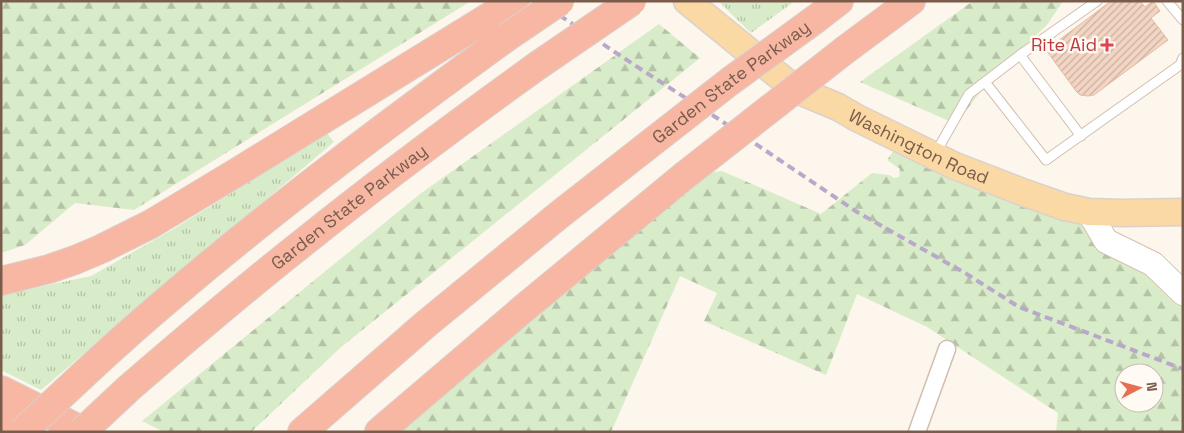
<svg xmlns="http://www.w3.org/2000/svg" width="1184" height="433" viewBox="0 0 1184 433" font-family="'Space Grotesk',sans-serif">
<style>
.grass{fill:url(#grass-tufts)}
.forest{fill:url(#forest-firs);fill-rule:evenodd}
.building{fill:url(#building-hatch);stroke:#e6bba3}
.lines{fill:none;stroke-linecap:round;stroke-linejoin:round}
.lane-casing{stroke:#d1beb0;stroke-width:11}
.street-casing{stroke:#d1beb0;stroke-width:19}
.secondary-casing{stroke:#d6c0b0;stroke-width:26}
.primary-casing{stroke:#dad1cd;stroke-width:29}
.highway-casing{stroke:#dad1cd;stroke-width:30}
.lane{stroke:#fff;stroke-width:9}
.street{stroke:#fff;stroke-width:16}
.secondary{stroke:#fff;stroke-width:24}
.primary{stroke:#fbd9a5;stroke-width:26}
.highway{stroke:#f7b7a3;stroke-width:28}
.rail{stroke:#b9a8c9;stroke-width:4;stroke-dasharray:8 5;stroke-linecap:butt}
.highway-bridge-casing{stroke:#dad1cd;stroke-width:30;stroke-linecap:butt}
.highway-bridge{stroke:#f7b7a3;stroke-width:28}
.health-dot{fill:#e0444e;stroke:#fffaf3;stroke-width:2}
.labels{text-anchor:middle;stroke-width:5;stroke-linejoin:round;paint-order:stroke}
.health-label{font-size:18px;fill:#be3a42;stroke:#fffaf3;text-anchor:end}
.street-label{font-size:18px;fill:#7a5c4d;stroke:#fffaf3}
</style>
<defs>
<pattern id="grass-tufts" width="24" height="20" patternUnits="userSpaceOnUse" patternTransform="scale(1.25)"><rect width="24" height="20" fill="#d8ecc9"/><path d="M3 7l-1-3M5 7V3M7 7l1-3M15 17l-1-3M17 17v-4M19 17l1-3" fill="none" stroke="#b4c2a5"/></pattern>
<pattern id="forest-firs" width="22" height="20" patternUnits="userSpaceOnUse" patternTransform="scale(1.25)"><rect width="22" height="20" fill="#d8ecc9"/><path d="M5 1l3.5 6h-7zM16 11l3.5 6h-7z" fill="#b4c2a5"/></pattern>
<pattern id="building-hatch" width="6" height="6" patternUnits="userSpaceOnUse" patternTransform="scale(1.25)"><rect width="6" height="6" fill="#f3d5c3"/><path d="M-1 1l2-2M0 6l6-6M5 7l2-2" fill="none" stroke="#cab0a1"/></pattern>
</defs>
<rect width="100%" height="100%" fill="#fdf6ec"/>
<g class="grass">
<polygon points="718,1 795,1 751,33"/>
<polygon points="327,133 334,142 41,390 1,370 1,295 91,276 175,228"/>
</g>
<g class="forest">
<polygon points="1,1 471,1 134,210 75,203 25,245 1,253"/>
<polygon points="973,1 1063,1 1047,25 994,74 956,124 860,82"/>
<polygon points="659,24 700,58 340,348 251,432 164,432 142,421 420,194"/>
<path d="M902 139 1065 207 1183 293V432H1056L1058 413 927 327 857 294 826 375 704 321 717 293 680 276 611 432H387L684 176 722 171 821 214 872 173 889 175 894 178 899 177 900 169 887 160ZM1124 373H1154V403H1124Z"/>
</g>
<polygon class="building" points="1111,1 1140,1 1145,7 1153,1 1160,11 1151,18 1168,40 1094,95 1088,96 1080,95 1076,91 1046,50"/>
<g class="lines">
<g class="lane-casing">
<g id="lane">
<polyline points="1167,1 1183,20"/>
<polyline points="1020,55 1081,136"/>
<polyline points="985,82 1046,160 1180,65 1183,58"/>
<polyline points="935,154 969,94 1020,55 1097,1"/>
</g>
</g>
<g class="street-casing">
<polyline id="street" points="917,432 947,349"/>
</g>
<g class="secondary-casing">
<polyline id="secondary" points="1089,212 1106,241 1153,264 1183,293"/>
</g>
<g class="primary-casing">
<g id="primary">
<path id="s1" d="M687 1 795 89 838 107 857 118 955 166 1025 193 1065 207 1089 212 1122 213 1183 212"/>
</g>
</g>
<g class="highway-casing">
<g id="highway">
<polyline points="817,18 839,1"/>
<polyline points="845,50 911,1"/>
<polyline points="1,281 49,269 75,260 101,249 151,224 239,171 515,1"/>
<path d="M82 376C111 349 141 322 172 296 280 204 393 120 507 37"/>
<path id="s2" d="M129 388C187 338 244 289 304 242 380 181 458 123 537 66"/>
<polyline points="1,390 85,432"/>
<polyline points="1,420 28,432"/>
<polyline points="302,432 426,324 559,215 642,150"/>
<polyline points="379,432 523,309 684,176"/>
</g>
</g>
<use href="#lane" class="lane"/>
<use href="#street" class="street"/>
<use href="#secondary" class="secondary"/>
<use href="#primary" class="primary"/>
<use href="#highway" class="highway"/>
<polyline class="rail" points="538,1 642,70 717,118 857,212 965,273 1019,307 1183,369"/>
<g class="highway-bridge-casing">
<g id="highway-bridge">
<polyline points="507,37 560,1"/>
<polyline points="537,66 632,1"/>
<path id="s3" d="M642 150 729 82 817 18"/>
<polyline points="684,176 845,50"/>
<polyline points="22,432 82,376"/>
<polyline points="82,432 129,388"/>
</g>
</g>
<use href="#highway-bridge" class="highway-bridge"/>
</g>
<path class="health-dot" d="M1104.5 37.5h5v5h5v5h-5v5h-5v-5h-5v-5h5z"/>
<g class="labels">
<g class="health-label">
<text x="1097" y="51">Rite Aid</text>
</g>
<g class="street-label">
<text dy="6" stroke="none"><textPath href="#s3" startOffset="112">Garden State Parkway</textPath></text>
<text dy="6" stroke="none"><textPath href="#s1" startOffset="276">Washington Road</textPath></text>
<text dy="6" stroke="none"><textPath href="#s2" startOffset="285">Garden State Parkway</textPath></text>
</g>
</g>
<rect width="1184" height="433" fill="none" stroke="#7a5c4d" stroke-width="5"/>
<g transform="translate(1139 388) rotate(84)"><circle r="24" fill="#fffaf3" stroke="#cabbb1"/>
<path d="M0-4L9 19L0 12L-9 19Z" fill="#e76f51"/>
<text y="-8" font-size="14" font-weight="bold" text-anchor="middle" fill="#7a5c4d">N</text>
</g>
</svg>
